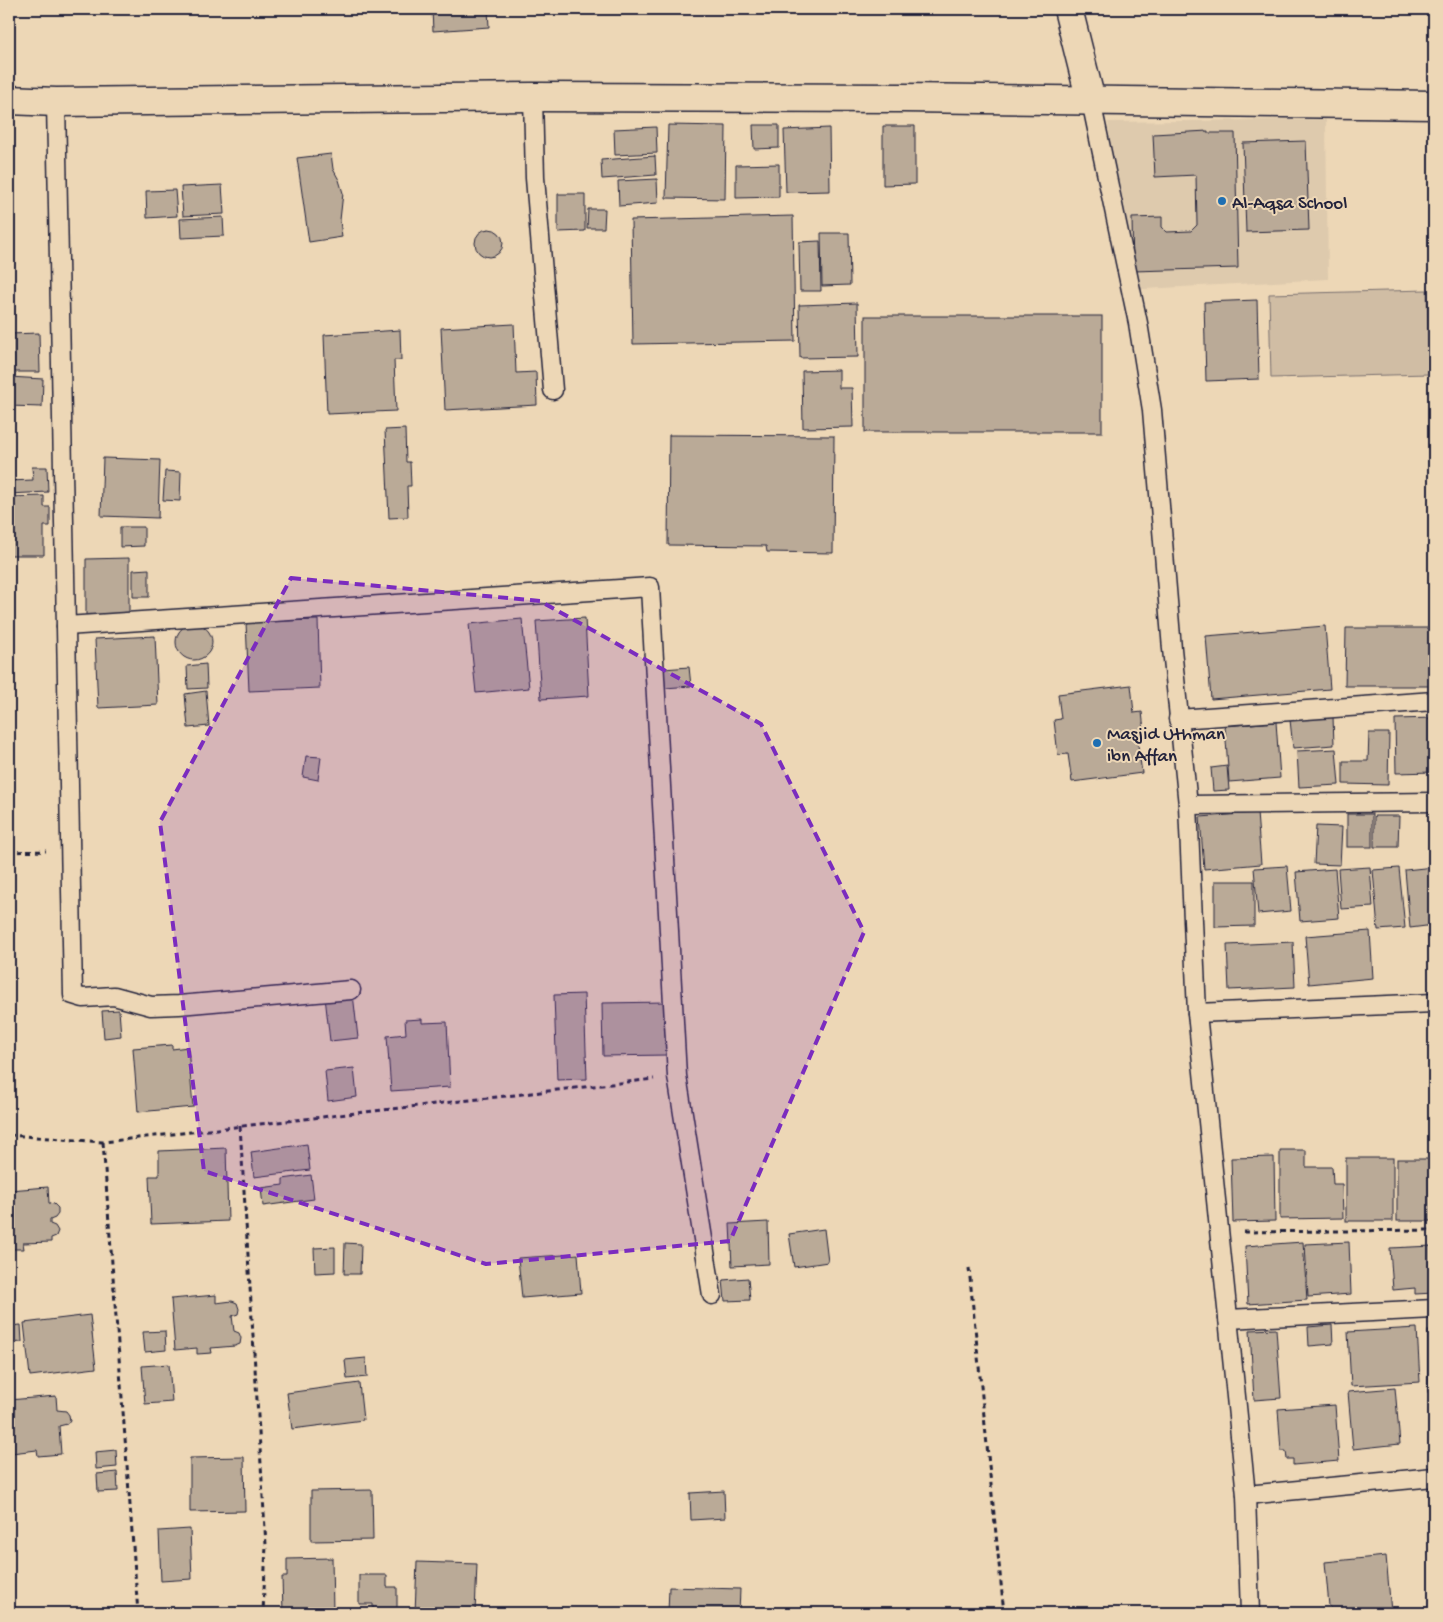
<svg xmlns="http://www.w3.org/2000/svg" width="1443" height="1622" viewBox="0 0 1443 1622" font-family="'Gochi Hand',sans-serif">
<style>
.built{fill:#decaad}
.green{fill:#d0bda4;stroke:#797070}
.building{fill:#baaa97;stroke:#22223b}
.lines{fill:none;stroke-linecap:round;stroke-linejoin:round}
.service-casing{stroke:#22223b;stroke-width:21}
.tertiary-casing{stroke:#22223b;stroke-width:31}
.secondary-casing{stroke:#22223b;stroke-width:31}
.path{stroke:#22223b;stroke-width:3;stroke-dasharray:5 4;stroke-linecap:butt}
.service{stroke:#edd7b6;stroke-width:18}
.tertiary{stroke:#edd7b6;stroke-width:28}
.secondary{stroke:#edd7b6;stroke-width:28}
.marked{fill:#7b2cbf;fill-opacity:0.2;stroke:#7b2cbf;stroke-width:4;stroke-dasharray:10 6;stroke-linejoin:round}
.poi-dot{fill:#1f6fb2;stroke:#edd7b6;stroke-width:2}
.labels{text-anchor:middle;stroke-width:4;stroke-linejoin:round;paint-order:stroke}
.poi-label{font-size:19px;fill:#22223b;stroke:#edd7b6;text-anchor:start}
</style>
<rect width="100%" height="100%" fill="#edd7b6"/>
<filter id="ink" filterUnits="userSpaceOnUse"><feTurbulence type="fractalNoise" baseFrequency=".02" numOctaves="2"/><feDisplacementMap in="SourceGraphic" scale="10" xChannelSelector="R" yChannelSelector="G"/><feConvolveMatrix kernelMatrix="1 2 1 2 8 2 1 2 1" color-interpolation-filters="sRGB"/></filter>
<g filter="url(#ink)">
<polygon class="built" points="1326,119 1328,279 1126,290 1108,122"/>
<polygon class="green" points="1427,290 1429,374 1271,378 1269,294"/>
<g class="building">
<polygon points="432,9 488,9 489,27 433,31"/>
<polygon points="668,125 726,126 725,199 666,198"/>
<polygon points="753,125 779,125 779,148 754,149"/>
<polygon points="883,126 915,126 915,184 883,185"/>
<polygon points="656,127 657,153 615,155 614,129"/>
<polygon points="829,128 830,191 786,192 784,130"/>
<polygon points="1208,131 1208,133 1235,133 1238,268 1133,271 1132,218 1162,217 1162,227 1167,232 1191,231 1197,225 1196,175 1155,177 1153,134"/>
<polygon points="1306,141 1309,230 1246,232 1243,143"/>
<polygon points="331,154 333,169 339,180 343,193 340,220 342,237 309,242 297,158"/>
<polygon points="655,156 656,175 602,179 601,160"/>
<polygon points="779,164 779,197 736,198 736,165"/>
<polygon points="657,179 658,203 619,206 618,181"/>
<polygon points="222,185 224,214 183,216 181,187"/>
<polygon points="175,190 177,216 147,218 146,191"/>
<polygon points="558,194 585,194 585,231 558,232"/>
<polygon points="588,209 605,209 604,228 587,228"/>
<polygon points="793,216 795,341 633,344 631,220"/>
<polygon points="223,217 224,236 181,238 180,219"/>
<circle cx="489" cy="243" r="14"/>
<polygon points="821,233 849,233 850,285 822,286"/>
<polygon points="820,241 821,291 800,291 799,242"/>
<polygon points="1257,300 1259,379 1206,381 1204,302"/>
<polygon points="857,303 858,357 800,358 799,305"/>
<rect x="865" y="316" width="237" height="116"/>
<polygon points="514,324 516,373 536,372 537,405 445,410 441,328"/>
<polygon points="400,330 401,360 394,360 396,411 327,414 324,335"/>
<polygon points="39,333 40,372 9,372 9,334"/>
<polygon points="839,370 839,388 852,388 853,427 803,428 802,371"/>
<polygon points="9,377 43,379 42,407 9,406"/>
<polygon points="405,429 406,462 410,462 411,486 407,486 408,517 389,518 385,430"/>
<polygon points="669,435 834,436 833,553 767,552 766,546 668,545"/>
<polygon points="103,458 160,460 158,518 101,516"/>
<polygon points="32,467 47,467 48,492 9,494 9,481 33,480"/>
<polygon points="165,471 181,472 180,501 163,500"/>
<polygon points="44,496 44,507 50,507 50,526 44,526 44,555 9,555 9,497"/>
<polygon points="120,527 144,527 144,546 120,547"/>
<polygon points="129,558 129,622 86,623 86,559"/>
<polygon points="149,569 149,597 133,597 133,570"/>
<polygon points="585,618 589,696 541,699 536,621"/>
<polygon points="522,619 529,688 476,693 469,624"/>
<polygon points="318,620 320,688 249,691 246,622"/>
<circle cx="194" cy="642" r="18"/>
<polygon points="1325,626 1330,689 1211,699 1206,636"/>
<polygon points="1346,628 1433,628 1434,686 1345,686"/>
<polygon points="155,636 158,705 98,708 95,639"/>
<polygon points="206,664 207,688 188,689 187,666"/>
<polygon points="689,667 691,686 665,688 664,669"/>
<polygon points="1131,685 1134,713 1142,712 1144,730 1136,731 1142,773 1072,782 1068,754 1058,755 1054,720 1061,719 1058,694"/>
<polygon points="206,691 209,726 188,728 185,694"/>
<polygon points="1333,717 1334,745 1293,748 1290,720"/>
<polygon points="1434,718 1434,772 1396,773 1395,719"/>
<polygon points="1276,722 1280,778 1229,782 1225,726"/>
<polygon points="1369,733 1389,733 1388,785 1343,784 1343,761 1368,761"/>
<polygon points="1336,749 1339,785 1299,787 1297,751"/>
<polygon points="306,756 321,757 318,780 303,777"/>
<polygon points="1227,766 1229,790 1213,791 1211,768"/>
<polygon points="1257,813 1261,864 1204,869 1200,817"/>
<rect x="1347" y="814" width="25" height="33"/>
<polygon points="1374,816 1399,816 1398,847 1374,847"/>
<polygon points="1316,826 1342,827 1340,865 1314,864"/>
<polygon points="1287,866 1291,911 1258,914 1254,868"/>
<polygon points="1370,867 1373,907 1341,909 1338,869"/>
<polygon points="1434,867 1434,925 1410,928 1405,870"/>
<polygon points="1399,868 1405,928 1378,930 1373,870"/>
<polygon points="1335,869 1339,918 1300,921 1296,872"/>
<polygon points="1215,881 1254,881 1254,926 1215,927"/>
<polygon points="1370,931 1373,978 1309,984 1305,936"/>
<polygon points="1293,942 1295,987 1229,990 1227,945"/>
<polygon points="353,994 358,1038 330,1041 325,997"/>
<polygon points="584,994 587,1079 557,1080 554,995"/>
<polygon points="666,1002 667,1055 603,1056 602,1003"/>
<polygon points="119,1010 121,1036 104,1038 102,1011"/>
<polygon points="422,1019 422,1023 447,1022 450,1087 391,1091 387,1036 406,1034 405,1020"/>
<polygon points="172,1045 172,1049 188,1047 193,1107 138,1112 133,1048"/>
<polygon points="354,1068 357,1097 328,1101 325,1071"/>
<polygon points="307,1144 310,1170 254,1177 251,1152"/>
<polygon points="226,1148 228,1221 151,1224 149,1176 159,1176 159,1151"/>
<polygon points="1280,1150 1306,1150 1306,1167 1332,1167 1333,1184 1342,1184 1343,1218 1280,1219"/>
<polygon points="1274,1157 1275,1221 1233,1222 1231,1158"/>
<rect x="1346" y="1158" width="47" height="63"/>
<rect x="1397" y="1159" width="37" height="62"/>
<polygon points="311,1175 314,1199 263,1206 261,1188 283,1185 283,1179"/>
<polygon points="48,1187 49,1203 54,1204 58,1208 58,1214 55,1218 50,1220 50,1224 55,1226 58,1231 56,1236 51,1238 51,1242 23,1243 24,1249 9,1249 9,1190"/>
<polygon points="768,1222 769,1264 732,1266 730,1224"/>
<polygon points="824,1229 828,1262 794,1267 789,1234"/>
<polygon points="1303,1242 1307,1300 1248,1304 1245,1246"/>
<polygon points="1349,1242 1351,1294 1308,1297 1305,1244"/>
<polygon points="345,1243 361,1244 360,1274 344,1274"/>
<polygon points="1432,1246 1434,1293 1415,1294 1415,1288 1393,1290 1390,1248"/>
<polygon points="335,1247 335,1272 315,1273 314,1248"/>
<polygon points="578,1254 581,1293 522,1298 518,1258"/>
<polygon points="748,1278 750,1300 725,1301 723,1280"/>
<polygon points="216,1295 216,1303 232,1301 237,1303 239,1309 238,1314 232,1316 234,1331 239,1333 241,1338 240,1344 235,1346 211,1348 212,1353 197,1354 197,1348 175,1350 171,1299"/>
<polygon points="90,1315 96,1368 30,1376 24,1323"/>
<polygon points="21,1325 22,1342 9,1343 9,1326"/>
<polygon points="1332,1325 1333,1344 1309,1346 1308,1327"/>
<polygon points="1417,1328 1420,1382 1351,1386 1348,1332"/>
<polygon points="1276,1329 1281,1398 1254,1400 1250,1330"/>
<polygon points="165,1331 166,1350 145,1352 143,1332"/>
<rect x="1428" y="1331" width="6" height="61"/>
<polygon points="366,1358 367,1377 347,1379 345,1360"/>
<polygon points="169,1364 172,1402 145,1404 142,1366"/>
<polygon points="359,1383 363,1420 292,1429 287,1393"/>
<polygon points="1395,1388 1400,1444 1353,1449 1348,1392"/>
<polygon points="56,1396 57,1410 66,1411 69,1415 70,1420 67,1424 59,1426 61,1454 38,1456 37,1450 11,1453 12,1458 9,1459 9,1400"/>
<polygon points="1335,1405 1339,1461 1293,1465 1293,1459 1287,1459 1286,1451 1281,1451 1278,1409"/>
<polygon points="116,1450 117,1467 96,1469 95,1452"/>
<polygon points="244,1457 245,1511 190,1512 190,1458"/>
<polygon points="117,1472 118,1491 98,1492 97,1474"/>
<polygon points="372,1490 373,1540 311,1541 311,1491"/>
<polygon points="724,1491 725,1518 691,1520 690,1493"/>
<polygon points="190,1529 192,1579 161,1581 159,1531"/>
<polygon points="1386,1556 1391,1612 1338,1613 1329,1606 1325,1562"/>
<polygon points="332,1558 333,1613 283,1613 282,1577 287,1577 287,1559"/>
<polygon points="417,1562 477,1564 475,1613 415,1613"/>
<polygon points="359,1575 387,1575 387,1587 397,1587 397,1613 373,1613 373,1604 359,1604"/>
<polygon points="669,1587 740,1589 739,1613 668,1613"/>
</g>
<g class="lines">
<g class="service-casing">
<g id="service">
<polyline points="533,97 535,178 553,390"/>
<polyline points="1091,101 1138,323 1152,410 1172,649 1188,805 1197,1013 1246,1495 1250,1613"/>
<polyline points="56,102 73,995 83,998 114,996 151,1006 179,1005 351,990"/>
<polyline points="66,626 650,587 677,1076 712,1295"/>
<polyline points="1178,719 1434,701"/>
<polyline points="1188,805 1434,802"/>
<polyline points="1197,1013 1434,1003"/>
<polyline points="1228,1319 1434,1309"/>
<polyline points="1246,1495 1434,1477"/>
</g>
</g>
<g class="tertiary-casing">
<polyline id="tertiary" points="1068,9 1091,101"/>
</g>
<g class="secondary-casing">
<polyline id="secondary" points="9,100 56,102 533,97 903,98 1434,105"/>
</g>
<g class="path">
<polyline points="9,852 46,851"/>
<polyline points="240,1126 266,1545 263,1613"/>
<polyline points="9,1135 103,1142 654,1079"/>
<polyline points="103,1142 138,1613"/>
<polyline points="1244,1232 1434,1230"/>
<polyline points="969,1268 1004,1613"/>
</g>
<use href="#service" class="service"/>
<use href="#tertiary" class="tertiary"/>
<use href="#secondary" class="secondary"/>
</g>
</g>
<path class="marked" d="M291 578 540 601 761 724 864 932 730 1241 486 1264 204 1171 160 822Z"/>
<g class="poi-dot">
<circle cx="1222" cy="201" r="5"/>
<circle cx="1097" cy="743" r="5"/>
</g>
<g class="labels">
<g class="poi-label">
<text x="1232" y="208">Al-Aqsa School</text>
<text x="1107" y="739">Masjid Uthman<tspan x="1107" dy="22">ibn Affan</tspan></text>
</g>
</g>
<rect width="1443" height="1622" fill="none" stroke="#edd7b6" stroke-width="30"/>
<rect x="15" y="15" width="1413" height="1592" fill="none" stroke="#22223b" stroke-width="2" filter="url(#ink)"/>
</svg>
